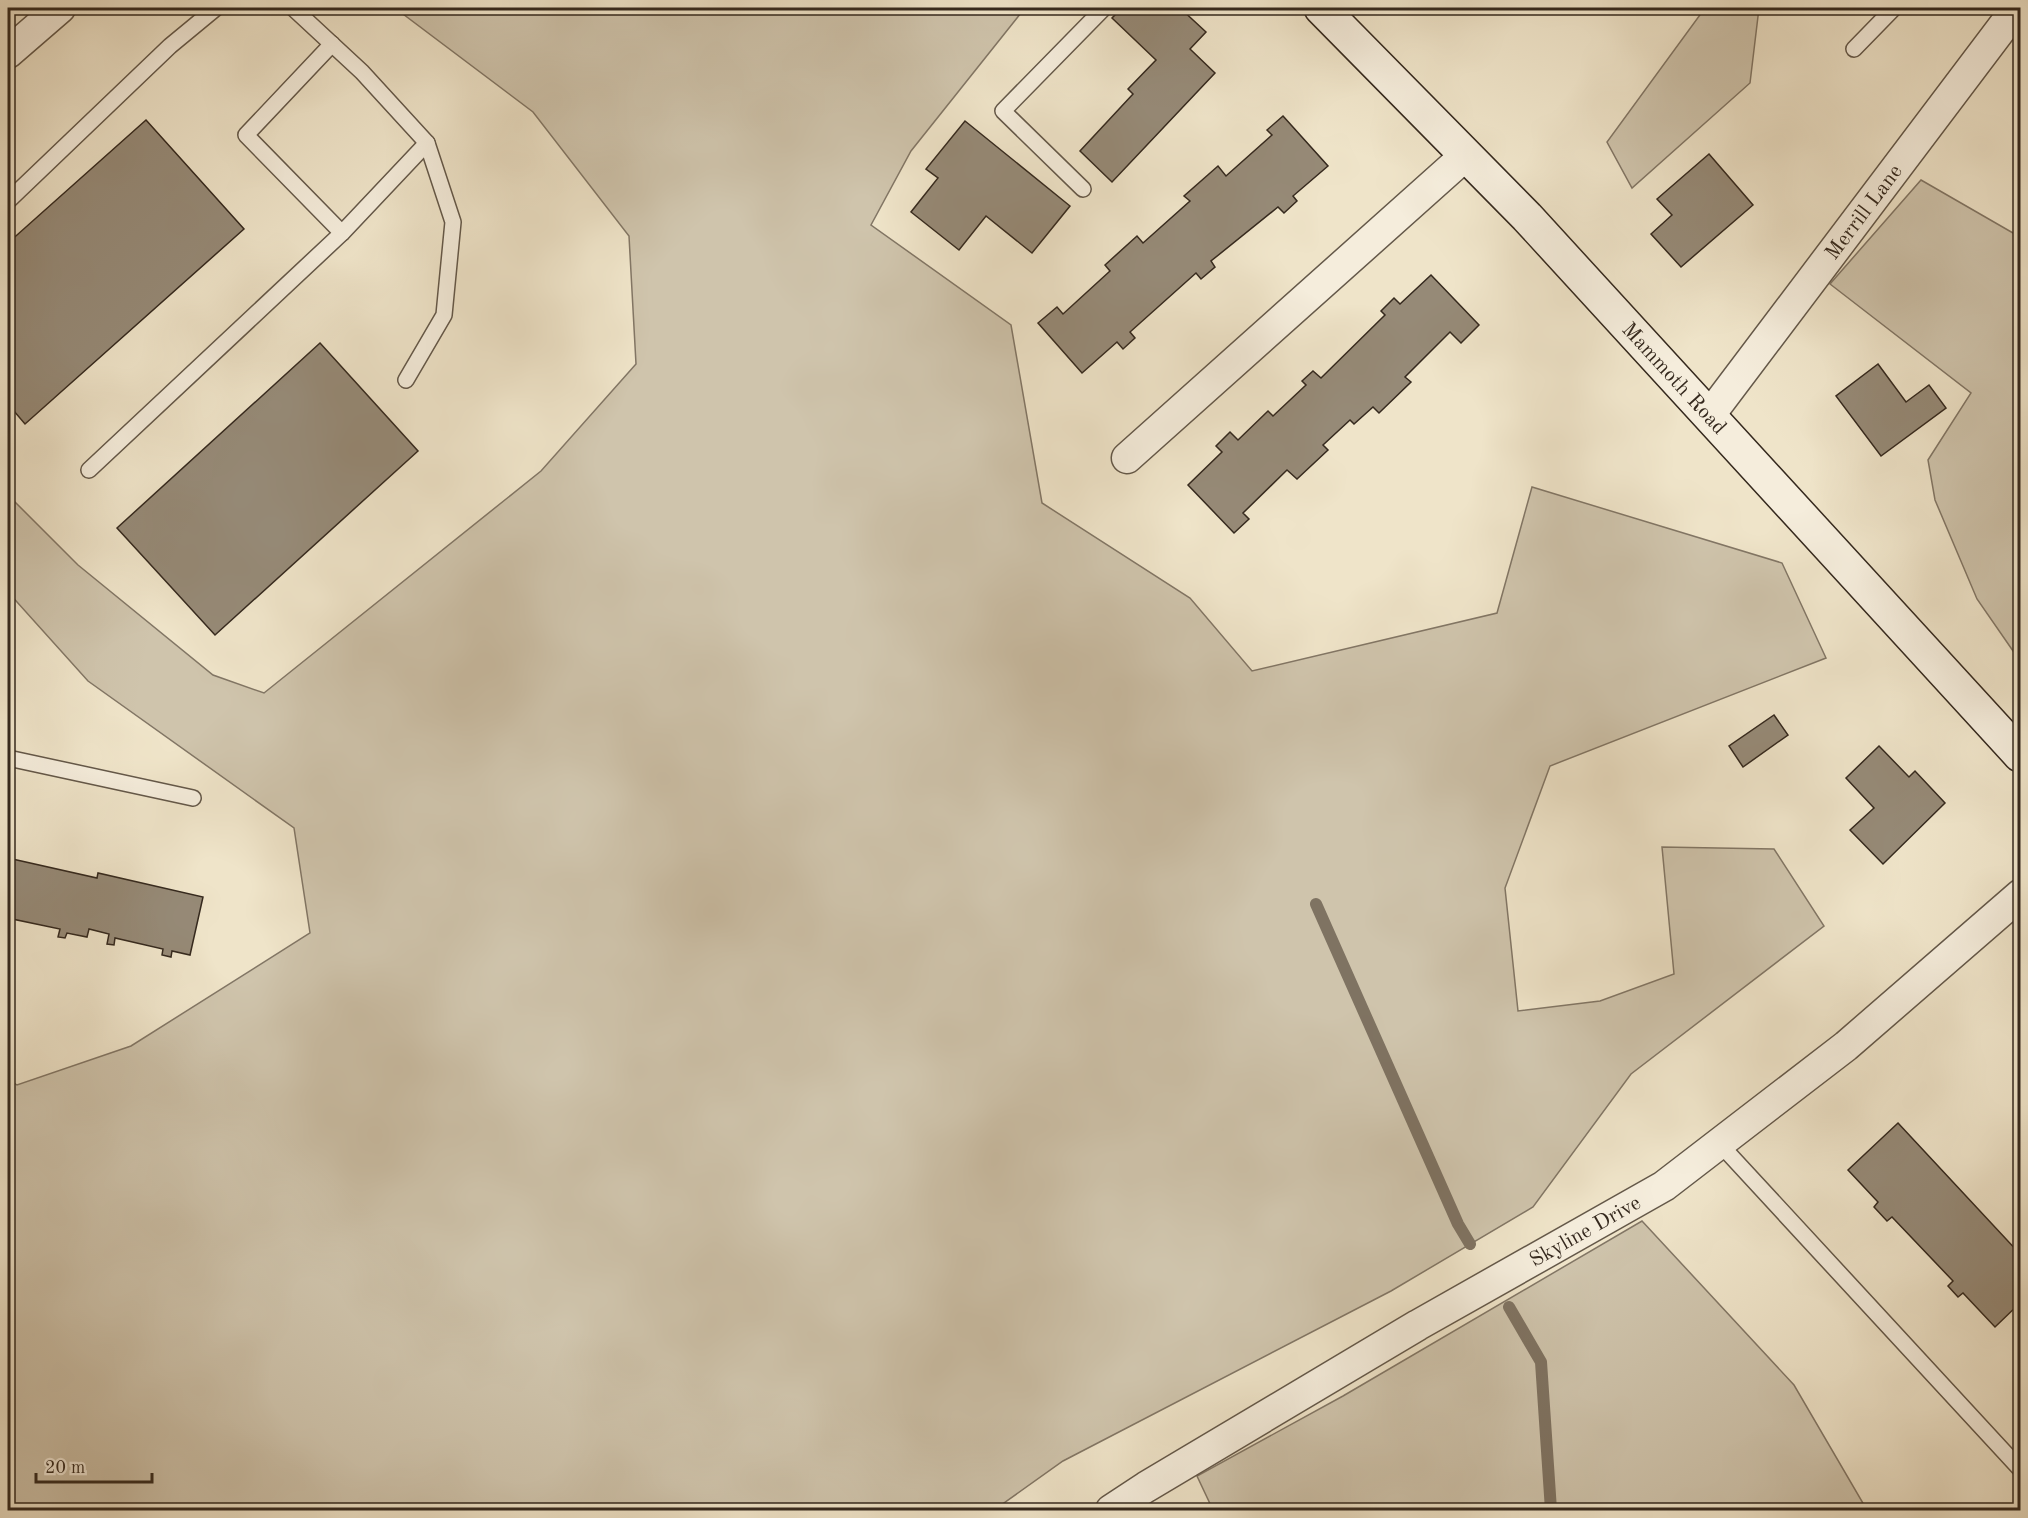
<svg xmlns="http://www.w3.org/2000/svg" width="2028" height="1518" viewBox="0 0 2028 1518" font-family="'Old Standard TT',serif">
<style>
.green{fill:#cfc4ac;stroke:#827665;stroke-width:1.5}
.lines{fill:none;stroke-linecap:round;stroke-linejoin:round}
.stream{stroke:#7f7362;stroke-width:12}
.building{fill:#968a77;stroke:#35291e;stroke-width:1.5}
.service-casing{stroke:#645849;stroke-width:18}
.minor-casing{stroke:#645849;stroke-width:33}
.secondary-casing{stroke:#35291e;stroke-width:36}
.service{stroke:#f5eddc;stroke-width:15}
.minor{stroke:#f5eddc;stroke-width:30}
.secondary{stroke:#f5eddc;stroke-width:33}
.labels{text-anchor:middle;stroke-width:5;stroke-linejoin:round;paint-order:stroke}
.street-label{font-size:21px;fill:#35291e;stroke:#f5eddc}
</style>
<rect width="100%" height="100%" fill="#efe4c9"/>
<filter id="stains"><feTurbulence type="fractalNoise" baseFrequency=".00333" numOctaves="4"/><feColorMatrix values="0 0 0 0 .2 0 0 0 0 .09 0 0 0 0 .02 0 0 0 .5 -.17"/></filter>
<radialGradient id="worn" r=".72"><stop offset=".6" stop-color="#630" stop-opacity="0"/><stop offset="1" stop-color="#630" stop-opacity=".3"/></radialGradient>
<g class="green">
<polygon points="395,8 1025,8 911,151 871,225 1011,325 1042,503 1190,598 1252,671 1497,613 1532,487 1782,563 1826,658 1550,766 1505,888 1518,1011 1600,1001 1674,974 1662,847 1774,849 1824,926 1631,1074 1533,1207 1391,1291 1063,1461 994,1510 8,1510 8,1079 17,1085 131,1046 310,933 294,828 88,681 8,592 8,495 78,565 213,675 264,693 541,471 636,364 629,236 533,112"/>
<polygon points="1705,8 1759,8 1750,83 1632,188 1607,142"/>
<polygon points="1921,180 2020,237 2020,661 1977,599 1935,500 1928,460 1971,393 1830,284"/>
<polygon points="1642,1221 1794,1385 1867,1510 1213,1510 1197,1476 1343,1396"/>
</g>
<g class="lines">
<g class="stream">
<polyline points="1316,904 1458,1224 1470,1244"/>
<polyline points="1509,1307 1541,1362 1551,1510"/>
</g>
</g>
<g class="building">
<polygon points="1122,8 1180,8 1206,32 1190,49 1215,73 1112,182 1080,151 1133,94 1128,89 1156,60 1112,18"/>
<polygon points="1283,116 1328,166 1293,196 1297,201 1284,213 1278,207 1211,261 1215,267 1201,279 1196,273 1130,332 1135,338 1123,349 1117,342 1082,373 1038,323 1057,307 1063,314 1110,271 1105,265 1137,236 1143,243 1190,201 1184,196 1218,166 1226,176 1272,135 1267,130"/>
<polygon points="146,120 244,229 25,424 8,404 8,243"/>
<polygon points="965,121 1070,206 1032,253 986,216 959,250 911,212 938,178 926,169"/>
<polygon points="1709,154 1753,205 1681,267 1651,234 1672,215 1657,199"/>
<polygon points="1431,275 1479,325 1461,343 1450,332 1405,377 1411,382 1379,413 1373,407 1354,424 1350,420 1323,445 1328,450 1297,479 1287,470 1243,513 1249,519 1234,533 1188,485 1222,452 1216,446 1230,432 1238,440 1268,411 1273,416 1306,385 1302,381 1313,371 1321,378 1385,315 1381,311 1394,298 1400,304"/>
<polygon points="320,343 418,451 215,635 117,528"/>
<polygon points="1878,364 1906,402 1929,385 1946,408 1881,456 1836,396"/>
<polygon points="1774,715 1788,735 1743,767 1729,746"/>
<polygon points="1879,746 1909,777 1915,771 1945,803 1883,864 1850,830 1874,808 1846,778"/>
<polygon points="8,858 97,878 98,873 203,897 190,955 172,951 171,957 162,955 163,949 115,938 114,945 107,944 109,934 89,929 87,937 67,933 65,938 58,937 60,929 12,919 10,927 8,926"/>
<polygon points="1898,1123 2020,1254 2020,1303 1995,1327 1963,1293 1958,1297 1948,1286 1953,1281 1892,1217 1887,1221 1874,1207 1878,1202 1848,1170"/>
</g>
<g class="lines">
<g class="service-casing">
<g id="service">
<polyline points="293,8 362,72 427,143 453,222 444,315 406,380"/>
<polyline points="332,44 246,135 342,233"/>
<polyline points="1854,49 1894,8"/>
<polyline points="1083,189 1003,111 1104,8"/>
<polyline points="8,201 170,46 216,8"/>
<polyline points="89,470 342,233 427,143"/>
<polyline points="8,758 193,798"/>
<polyline points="1719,1143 2020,1469"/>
</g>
</g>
<g class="minor-casing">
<g id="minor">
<polyline points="8,53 60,8"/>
<path id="s1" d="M1709 416 2017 8"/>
<polyline points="1127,458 1466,155"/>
<path id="s2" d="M1111 1510 1146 1487 1418 1325 1664 1186 1846 1046 2020 895"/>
</g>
</g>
<g class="secondary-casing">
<g id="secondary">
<path id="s3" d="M1321 8 1527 217 2020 755"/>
</g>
</g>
<use href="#service" class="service"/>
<use href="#minor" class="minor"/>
<use href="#secondary" class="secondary"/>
</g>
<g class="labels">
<g class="street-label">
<text dy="7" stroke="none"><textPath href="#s1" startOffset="256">Merrill Lane</textPath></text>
<text dy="7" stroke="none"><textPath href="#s3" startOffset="512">Mammoth Road</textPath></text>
<text dy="7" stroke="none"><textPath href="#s2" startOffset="550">Skyline Drive</textPath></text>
</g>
</g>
<rect width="2028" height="1518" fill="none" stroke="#efe4c9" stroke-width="30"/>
<rect x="9" y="9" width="2010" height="1500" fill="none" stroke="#35291e" stroke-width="3"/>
<rect x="15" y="15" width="1998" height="1488" fill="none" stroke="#35291e" stroke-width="1.5"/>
<path d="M36 1473v9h116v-9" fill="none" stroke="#35291e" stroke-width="3"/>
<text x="45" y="1473" font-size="18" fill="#35291e" stroke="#f5eddc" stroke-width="4.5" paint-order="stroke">20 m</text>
<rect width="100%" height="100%" filter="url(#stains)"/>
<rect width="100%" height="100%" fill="url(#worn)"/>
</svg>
